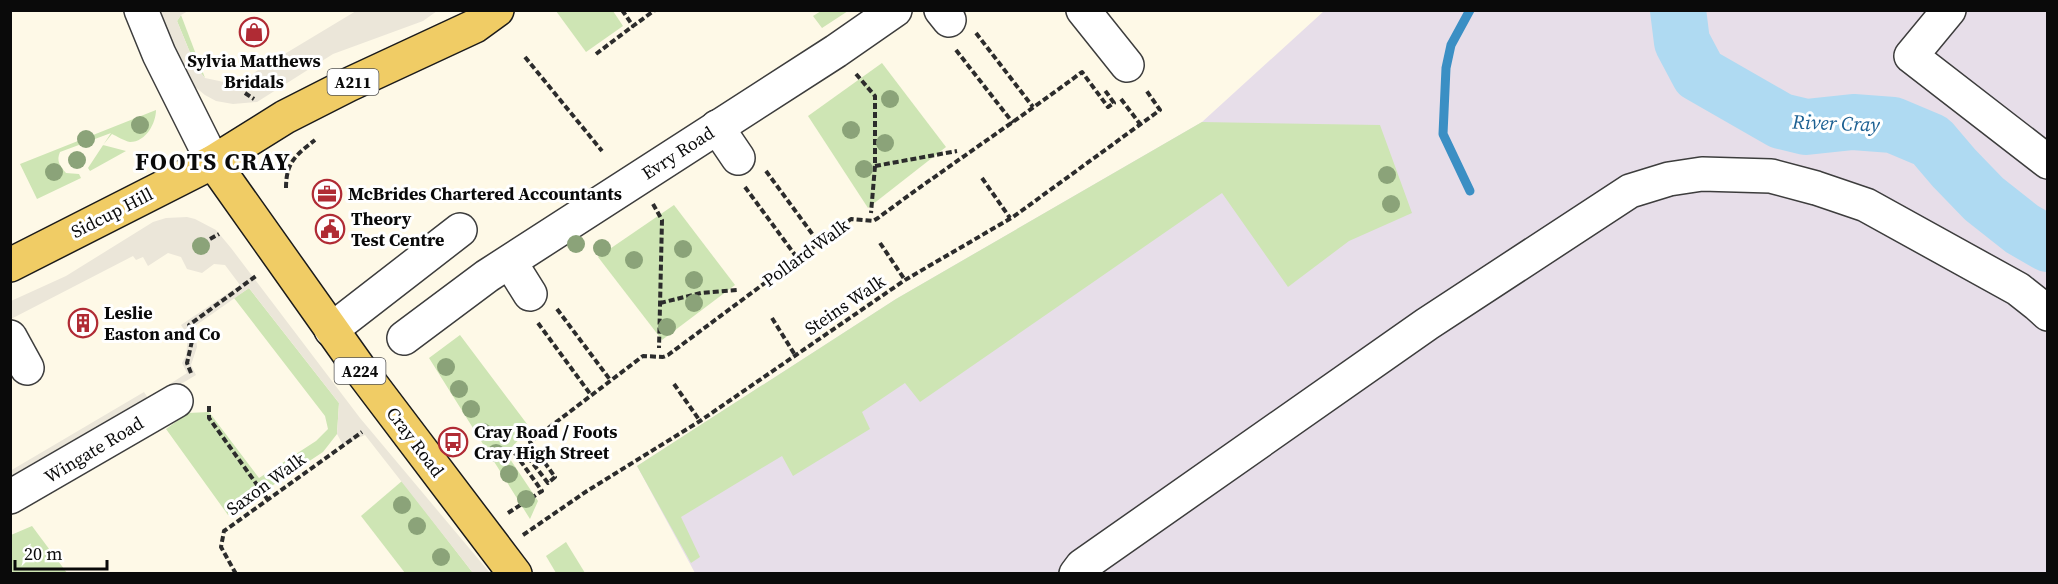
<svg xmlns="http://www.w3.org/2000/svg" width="2058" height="584" viewBox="0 0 2058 584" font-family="'Source Serif 4',serif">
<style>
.industrial{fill:#e7dee9}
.green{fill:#cee5b4}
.plaza{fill:#ebe6d9}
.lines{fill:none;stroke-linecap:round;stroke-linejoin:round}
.stream{stroke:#3b8fc4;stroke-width:9}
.river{stroke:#afdaf2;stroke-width:56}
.minor-casing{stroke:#3d3d3d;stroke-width:36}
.major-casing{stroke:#1b1b1b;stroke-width:36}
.path{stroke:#2c2c2c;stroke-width:4;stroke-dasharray:6 3;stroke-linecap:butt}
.minor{stroke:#fff;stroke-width:33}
.major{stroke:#f0cc65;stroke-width:33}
.tree{fill:#8ba379}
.labels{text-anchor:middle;stroke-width:6;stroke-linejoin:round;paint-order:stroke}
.shield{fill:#fff;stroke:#545454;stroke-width:1.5}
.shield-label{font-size:16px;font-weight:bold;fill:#0a0a0a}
.poi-label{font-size:18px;font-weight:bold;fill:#0a0a0a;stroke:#fff;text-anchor:start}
.street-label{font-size:18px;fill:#0a0a0a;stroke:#fff}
.water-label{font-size:20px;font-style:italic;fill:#1c6092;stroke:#fff}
.district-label{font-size:24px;font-weight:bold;letter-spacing:1.5px;fill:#0a0a0a;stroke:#fff}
</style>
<rect width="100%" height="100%" fill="#fef9e7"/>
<polygon class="industrial" points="1324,11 2047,11 2047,573 695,573 637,466 896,299 1202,122"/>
<g class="green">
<polygon points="556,11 613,11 623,26 586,52"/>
<polygon points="821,11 821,10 848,11 822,28 813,16"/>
<polygon points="181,15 205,78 196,67 177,21"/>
<polygon points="882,63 946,147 868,208 808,116"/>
<path d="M156 110C156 123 146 142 130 142 124 141 117 136 112 134L103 145 126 151 90 171 88 168 111 133 60 152C56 161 60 166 66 173L79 174 81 178 37 199 20 164Z"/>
<polygon points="1202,122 1380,125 1412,213 1349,241 1288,287 1222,193 920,402 905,383 862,412 870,429 793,476 782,456 681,517 700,557 691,563 637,466 896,299"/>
<polygon points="674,205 735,285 662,340 598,257"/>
<polygon points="249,288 339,403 337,434 323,452 228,515 166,429 188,413 209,412 259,478 316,441 328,429 325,416 234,298"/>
<polygon points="460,335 530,428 506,453 538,501 530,519 429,358"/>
<polygon points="402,481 473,573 405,573 361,516"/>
<polygon points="32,526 67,573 11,573 11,535"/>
<polygon points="566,542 585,573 556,573 546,556"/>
</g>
<g class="plaza">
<polygon points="151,11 188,11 181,15 177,21 196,67 205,78 238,85 258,70 356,11 437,11 423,21 333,54 257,102 233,104 216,101 205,95 194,86"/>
<polygon points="187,217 195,219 216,230 231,248 360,418 490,573 473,573 365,435 343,445 337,434 339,403 249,288 195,326 197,347 191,365 196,375 11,486 10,471 144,392 148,398 187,373 182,363 186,356 188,336 181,325 240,285 225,265 214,264 202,273 187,269 181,257 168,253 148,266 143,257 136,260 133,256 11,319 11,301 66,276 153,222 166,218"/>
</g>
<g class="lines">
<polyline class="stream" points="1470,10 1451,45 1446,68 1443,134 1470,191"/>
<polyline class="river" points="1678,10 1682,42 1699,74 1781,121 1806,127 1853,122 1893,125 1931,141 1954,168 1984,199 2022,229 2048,244"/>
<g class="minor-casing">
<g id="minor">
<polyline points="141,10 159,54 213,162"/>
<polyline points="941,10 949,20"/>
<polyline points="1083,10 1127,65"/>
<polyline points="1949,10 1911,56 2048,162"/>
<polyline points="717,127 738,158"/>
<polyline points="510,262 530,294"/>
<polyline points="331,330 460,230"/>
<polyline points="10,337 27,368"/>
<polyline points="404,338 487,276 836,51 895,10"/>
<polyline points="10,497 176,401"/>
<polyline points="1076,574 1082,566 1427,324 1630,191 1669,179 1702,174 1771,176 1816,188 1866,205 2018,289 2037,304 2048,314"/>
</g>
</g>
<g class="major-casing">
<g id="major">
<polyline points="213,162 359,368 515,574"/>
<polyline points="10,265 213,162 285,117 348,85 475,26 497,10"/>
</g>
</g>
<g class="path">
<polyline points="622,10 633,26 655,10"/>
<polyline points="976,33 1033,107"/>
<polyline points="956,50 1013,123"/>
<polyline points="596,54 633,26"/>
<polyline points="525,57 602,151"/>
<polyline points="856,74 875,96 875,166 871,213"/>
<polyline points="245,93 254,99"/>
<polyline points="1121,99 1140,124"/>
<polyline points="875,166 957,151"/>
<polyline points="766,171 819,243"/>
<polyline points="982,178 1010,218"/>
<polyline points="745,187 798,259"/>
<path d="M286 188C286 162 296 155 315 140"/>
<polyline points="653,204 662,220 659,348"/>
<polyline points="210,239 219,234"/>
<polyline points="880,243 905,280"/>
<polyline points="660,303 701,293 737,290"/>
<polyline points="557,309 611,381"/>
<polyline points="772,318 795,355"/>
<polyline points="538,323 591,395"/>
<polyline points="191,373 187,363 192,341 189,325 256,276"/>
<polyline points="674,384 700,421"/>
<polyline points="209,406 209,418 268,500"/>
<path d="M508 513 542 491 514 452 521 448 548 483 555 477 530 442 643 356 663 357 668 355 851 219 873 221 878 218C945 168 1015 122 1082 72L1108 107 1114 103 1104 89"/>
<polyline points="523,535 587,491 700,421 905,280 1013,217 1160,110 1146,90"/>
<polyline points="236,574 221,547 224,531 362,432"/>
</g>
<use href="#minor" class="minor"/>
<use href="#major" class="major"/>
</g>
<g class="tree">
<circle cx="890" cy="99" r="9"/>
<circle cx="140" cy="125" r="9"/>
<circle cx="851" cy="130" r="9"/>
<circle cx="86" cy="139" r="9"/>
<circle cx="885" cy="143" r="9"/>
<circle cx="77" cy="160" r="9"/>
<circle cx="864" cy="169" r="9"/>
<circle cx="54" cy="172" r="9"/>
<circle cx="1387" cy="175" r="9"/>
<circle cx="1391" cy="204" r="9"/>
<circle cx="576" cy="244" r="9"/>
<circle cx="201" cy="246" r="9"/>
<circle cx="602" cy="248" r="9"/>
<circle cx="683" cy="249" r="9"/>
<circle cx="634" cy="260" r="9"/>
<circle cx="694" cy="280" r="9"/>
<circle cx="694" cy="303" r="9"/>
<circle cx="667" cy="327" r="9"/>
<circle cx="446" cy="367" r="9"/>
<circle cx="459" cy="389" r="9"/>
<circle cx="471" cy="409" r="9"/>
<circle cx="483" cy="432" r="9"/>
<circle cx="496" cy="453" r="9"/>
<circle cx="509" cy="474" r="9"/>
<circle cx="526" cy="499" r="9"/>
<circle cx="402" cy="505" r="9"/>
<circle cx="417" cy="526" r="9"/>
<circle cx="441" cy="557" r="9"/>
</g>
<defs>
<g id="shop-ring" transform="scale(1.5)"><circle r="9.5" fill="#fff" stroke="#b02b34" stroke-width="1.5"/><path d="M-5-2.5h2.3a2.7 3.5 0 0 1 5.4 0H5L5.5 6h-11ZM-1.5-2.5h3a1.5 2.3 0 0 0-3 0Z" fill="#b02b34"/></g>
<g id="office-ring" transform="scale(1.5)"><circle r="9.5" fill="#fff" stroke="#b02b34" stroke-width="1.5"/><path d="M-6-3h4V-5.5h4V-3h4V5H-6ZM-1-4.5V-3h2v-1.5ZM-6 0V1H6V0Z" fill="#b02b34"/></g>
<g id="civic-ring" transform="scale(1.5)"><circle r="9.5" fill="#fff" stroke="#b02b34" stroke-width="1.5"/><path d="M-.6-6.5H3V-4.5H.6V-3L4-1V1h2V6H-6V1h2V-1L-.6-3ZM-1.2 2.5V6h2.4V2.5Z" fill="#b02b34"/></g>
<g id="building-ring" transform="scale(1.5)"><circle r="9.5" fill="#fff" stroke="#b02b34" stroke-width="1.5"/><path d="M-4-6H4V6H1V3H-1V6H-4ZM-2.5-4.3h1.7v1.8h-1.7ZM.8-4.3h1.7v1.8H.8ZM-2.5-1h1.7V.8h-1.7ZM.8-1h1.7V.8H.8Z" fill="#b02b34"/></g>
<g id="bus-ring" transform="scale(1.5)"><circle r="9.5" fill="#fff" stroke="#b02b34" stroke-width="1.5"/><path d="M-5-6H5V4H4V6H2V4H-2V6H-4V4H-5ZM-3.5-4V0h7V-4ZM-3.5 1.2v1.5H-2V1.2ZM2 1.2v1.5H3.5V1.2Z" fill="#b02b34"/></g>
</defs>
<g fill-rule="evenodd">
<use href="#shop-ring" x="254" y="32"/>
<use href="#office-ring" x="327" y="194"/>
<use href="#civic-ring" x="330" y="229"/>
<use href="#building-ring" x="83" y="323"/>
<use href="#bus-ring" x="453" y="442"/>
</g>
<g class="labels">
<g class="shield">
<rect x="327.5" y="69" width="51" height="26" rx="4.5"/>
<rect x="334.5" y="358" width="51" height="26" rx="4.5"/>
</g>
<g class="shield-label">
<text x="353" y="88">A211</text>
<text x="360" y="377">A224</text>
</g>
<g class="poi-label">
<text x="254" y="67" text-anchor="middle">Sylvia Matthews<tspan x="254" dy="21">Bridals</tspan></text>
<text x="348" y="200">McBrides Chartered Accountants</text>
<text x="351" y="225">Theory<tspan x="351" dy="21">Test Centre</tspan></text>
<text x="104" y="319">Leslie<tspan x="104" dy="21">Easton and Co</tspan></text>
<text x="474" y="438">Cray Road / Foots<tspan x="474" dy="21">Cray High Street</tspan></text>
</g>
<g class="street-label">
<text transform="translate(678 153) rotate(-33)" y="6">Evry Road</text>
<text transform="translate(112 213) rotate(-27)" y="6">Sidcup Hill</text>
<text transform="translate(806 253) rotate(-36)" y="6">Pollard Walk</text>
<text transform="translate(845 305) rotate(-34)" y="6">Steins Walk</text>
<text transform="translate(415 442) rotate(53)" y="6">Cray Road</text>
<text transform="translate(94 450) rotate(-31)" y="6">Wingate Road</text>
<text transform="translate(266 484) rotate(-36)" y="6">Saxon Walk</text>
</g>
<g class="water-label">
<text transform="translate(1836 123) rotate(2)" y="7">River Cray</text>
</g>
<g class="district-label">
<text x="213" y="170">FOOTS CRAY</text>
</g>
</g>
<rect width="2058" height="584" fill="none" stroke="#0a0a0a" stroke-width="24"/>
<path d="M15 560v9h92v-9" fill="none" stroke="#0a0a0a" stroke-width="3"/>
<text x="24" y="560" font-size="18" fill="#0a0a0a" stroke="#ffffff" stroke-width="4.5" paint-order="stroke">20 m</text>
</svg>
